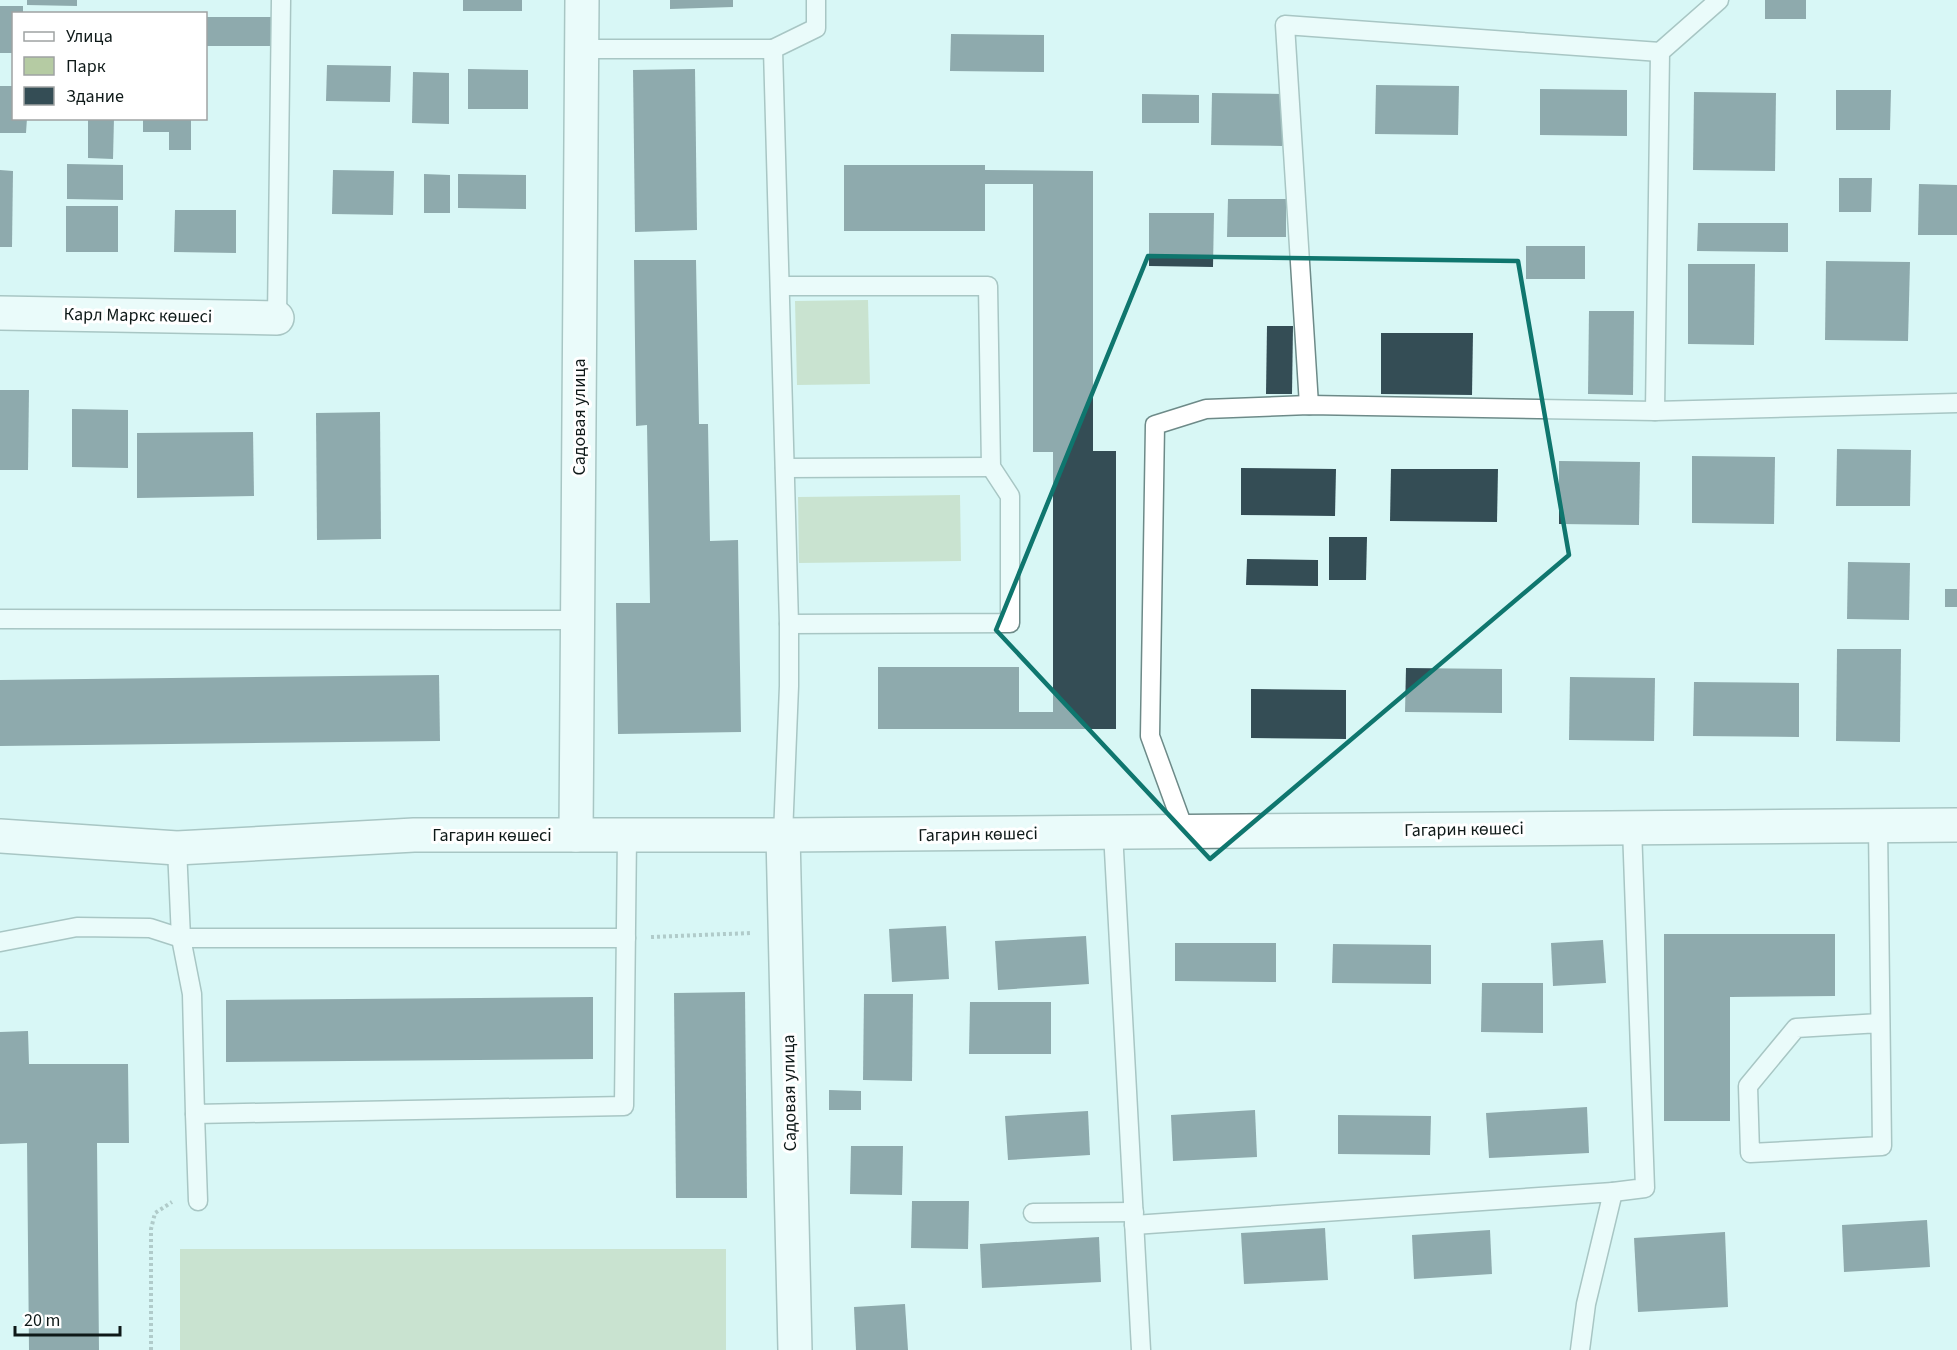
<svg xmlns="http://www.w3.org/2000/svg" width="1957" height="1350" viewBox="0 0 1957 1350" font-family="'Source Sans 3',sans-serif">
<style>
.green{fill:#b5cba3}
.building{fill:#344d55}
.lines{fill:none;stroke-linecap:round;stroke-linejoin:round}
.service-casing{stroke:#6d8a88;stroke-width:21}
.minor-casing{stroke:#6d8a88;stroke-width:36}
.tertiary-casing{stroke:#6d8a88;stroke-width:36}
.path{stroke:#7f9594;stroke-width:4;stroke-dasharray:3 3;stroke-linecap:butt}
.service{stroke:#fff;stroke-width:18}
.minor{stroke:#fff;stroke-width:33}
.tertiary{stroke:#fff;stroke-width:33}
.marked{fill:none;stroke:#0f766e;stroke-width:4.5;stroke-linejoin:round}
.labels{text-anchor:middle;stroke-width:6;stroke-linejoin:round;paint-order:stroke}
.street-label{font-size:18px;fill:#0e1918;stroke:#fff}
</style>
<rect width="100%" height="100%" fill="#d8f7f5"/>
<g class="green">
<polygon points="868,300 870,384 797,385 795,301"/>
<polygon points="960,495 961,561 799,563 798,497"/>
<rect x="180" y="1249" width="546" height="101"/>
</g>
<g class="building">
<polygon points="27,0 77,0 77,6 27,5"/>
<rect x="463" y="0" width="59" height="11"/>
<polygon points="670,0 733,0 733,7 670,9"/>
<rect x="1765" y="0" width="41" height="19"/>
<polygon points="0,6 23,6 23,14 14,14 14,53 0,53"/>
<rect x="206" y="17" width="67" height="29"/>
<polygon points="951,34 1044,35 1044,72 950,71"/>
<polygon points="327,65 391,66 390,102 326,101"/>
<polygon points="468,69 528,70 528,109 468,109"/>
<polygon points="695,69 697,230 635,232 633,70"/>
<polygon points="413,72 449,73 449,124 412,123"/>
<polygon points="1376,85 1459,86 1458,135 1375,134"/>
<polygon points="0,86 14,86 14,118 27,118 26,133 0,133"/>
<polygon points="1540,89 1627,90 1627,136 1540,135"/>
<polygon points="1836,90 1891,90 1890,130 1836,130"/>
<polygon points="1694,92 1776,93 1775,171 1693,170"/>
<polygon points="1212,93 1283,94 1282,146 1211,145"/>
<polygon points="1142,94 1199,95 1199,123 1142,123"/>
<polygon points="88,118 114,118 113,159 88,158"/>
<polygon points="143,118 191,118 191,150 169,150 169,132 143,132"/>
<polygon points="67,164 123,165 123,200 67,199"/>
<polygon points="844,165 985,165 985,170 1093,171 1093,451 1116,451 1116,729 878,729 878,667 1019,667 1019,712 1053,712 1053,452 1033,452 1033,184 985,184 985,231 844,231"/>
<polygon points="0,170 13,171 12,247 0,247"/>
<polygon points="333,170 394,171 393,215 332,214"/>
<polygon points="424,174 450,175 450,213 424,213"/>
<polygon points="458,174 526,175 526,209 458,208"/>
<polygon points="1839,178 1872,178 1871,212 1839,212"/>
<polygon points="1919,184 1957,185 1957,235 1918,235"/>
<polygon points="1228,199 1286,199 1286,237 1227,237"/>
<rect x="66" y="206" width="52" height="46"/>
<polygon points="175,210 236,210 236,253 174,252"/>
<polygon points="1149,213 1214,213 1213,267 1149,266"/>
<polygon points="1698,223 1788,223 1788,252 1697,251"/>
<rect x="1526" y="246" width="59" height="33"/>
<polygon points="634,260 696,260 699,424 708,424 710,541 738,540 741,732 618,734 616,603 650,603 647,425 636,426"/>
<polygon points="1826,261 1910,262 1908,341 1825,340"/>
<polygon points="1688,264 1755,264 1754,345 1688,344"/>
<polygon points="1589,311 1634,311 1633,395 1588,394"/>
<polygon points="1267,326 1293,326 1292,394 1266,394"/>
<polygon points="1381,333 1473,333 1472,395 1381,394"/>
<polygon points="0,390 29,390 28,470 0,470"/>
<polygon points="72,409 128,410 128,468 72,467"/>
<polygon points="380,412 381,539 317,540 316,413"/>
<polygon points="253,432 254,496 137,498 137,433"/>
<polygon points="1837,449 1911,450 1910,506 1836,506"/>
<polygon points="1692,456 1775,457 1774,524 1692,523"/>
<polygon points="1559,461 1640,462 1639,525 1559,524"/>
<polygon points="1241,468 1336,469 1335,516 1241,515"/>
<polygon points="1391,469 1498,469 1497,522 1390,521"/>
<polygon points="1329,537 1367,537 1366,580 1329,580"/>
<polygon points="1247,559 1318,560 1318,586 1246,585"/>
<polygon points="1848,562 1910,563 1909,620 1847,619"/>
<rect x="1945" y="589" width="12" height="18"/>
<polygon points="1837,649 1901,649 1900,742 1836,741"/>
<polygon points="1406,668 1502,669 1502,713 1405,712"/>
<polygon points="439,675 440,741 0,746 0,680"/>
<polygon points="1570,677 1655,678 1654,741 1569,740"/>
<polygon points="1694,682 1799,683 1799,737 1693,736"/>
<polygon points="1251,689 1346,690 1346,739 1251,738"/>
<polygon points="946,926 949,979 892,982 889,929"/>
<polygon points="1664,934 1835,934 1835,996 1730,997 1730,1121 1664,1121"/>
<polygon points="1086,936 1089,984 998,990 995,941"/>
<polygon points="1603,940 1606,983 1553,986 1551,943"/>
<polygon points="1175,943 1276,943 1276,982 1175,981"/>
<polygon points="1333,944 1431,945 1431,984 1332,983"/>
<polygon points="1482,983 1543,983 1543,1033 1481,1032"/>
<polygon points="745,992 747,1198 676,1198 674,993"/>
<polygon points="864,994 913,994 912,1081 863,1080"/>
<polygon points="593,997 593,1059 226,1062 226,1000"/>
<polygon points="970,1002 1051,1002 1051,1054 969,1054"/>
<polygon points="28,1031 29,1064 128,1064 129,1143 97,1143 99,1350 29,1350 27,1143 0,1144 0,1032"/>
<polygon points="829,1090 861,1091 861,1110 829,1110"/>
<polygon points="1587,1107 1589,1153 1489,1158 1486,1113"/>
<polygon points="1255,1110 1257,1157 1173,1161 1171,1115"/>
<polygon points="1088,1111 1090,1155 1008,1160 1005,1116"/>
<polygon points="1338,1115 1431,1116 1430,1155 1338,1154"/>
<polygon points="851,1146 903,1146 902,1195 850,1194"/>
<polygon points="912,1201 969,1201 968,1249 911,1248"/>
<polygon points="1927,1220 1930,1267 1844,1272 1842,1225"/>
<polygon points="1325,1228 1328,1280 1244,1284 1241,1233"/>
<polygon points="1490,1230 1492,1274 1414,1279 1412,1235"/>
<polygon points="1725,1232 1728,1307 1638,1312 1634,1238"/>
<polygon points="1099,1237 1101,1282 982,1288 980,1244"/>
<polygon points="905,1304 908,1350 856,1350 854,1307"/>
</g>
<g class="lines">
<g class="service-casing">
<g id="service">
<polyline points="582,49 773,49"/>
<polyline points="780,286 988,286 991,467 1010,496 1010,623 789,624"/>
<polyline points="277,318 281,0"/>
<polyline points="1309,405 1285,25 1660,52"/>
<polyline points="1655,411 1660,52 1719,0"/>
<polyline points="785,468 991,467"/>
<polyline points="0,619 577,620"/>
<polyline points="1878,826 1882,1146 1750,1153 1748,1086 1796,1028 1880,1023"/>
<polyline points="1113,832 1141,1350"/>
<polyline points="1185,832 1150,736 1155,425 1206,409 1309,405 1655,411 1957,403"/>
<polyline points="783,835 789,686 789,624 773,49 816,28 816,0"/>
<polyline points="177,848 181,938 192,994 195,1114 624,1106 627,835"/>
<polyline points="0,942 77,927 150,928 181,938 626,938"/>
<polyline points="195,1114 198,1201"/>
<polyline points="1613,1192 1645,1188 1632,828"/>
<polyline points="1033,1213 1134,1212"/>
<polyline points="1134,1225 1613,1192 1586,1304 1580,1350"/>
</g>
</g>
<g class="minor-casing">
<g id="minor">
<polyline points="0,313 277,318"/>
<polyline points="576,835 582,0"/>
<polyline points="783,835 795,1350"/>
</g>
</g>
<g class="tertiary-casing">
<polyline id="tertiary" points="0,836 177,848 414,835 783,835 1957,825"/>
</g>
<g class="path">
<polyline points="651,937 751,933"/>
<polyline points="151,1350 151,1229 155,1213 172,1202"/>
</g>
<use href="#service" class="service"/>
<use href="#minor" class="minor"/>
<use href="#tertiary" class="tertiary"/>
</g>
<path d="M0 0H1957V1350H0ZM1148 256 1518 261 1569 555 1210 859 996 630Z" fill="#d8f7f5" fill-opacity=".55" fill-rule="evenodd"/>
<path class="marked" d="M1148 256 1518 261 1569 555 1210 859 996 630Z"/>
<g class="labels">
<g class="street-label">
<text transform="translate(138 315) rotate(1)" y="6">Карл Маркс көшесі</text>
<text transform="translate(579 417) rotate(-90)" y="6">Садовая улица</text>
<text transform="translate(1464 829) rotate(-1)" y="6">Гагарин көшесі</text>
<text transform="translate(978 834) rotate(-1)" y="6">Гагарин көшесі</text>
<text x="492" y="841">Гагарин көшесі</text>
<text transform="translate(789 1093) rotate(-91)" y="6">Садовая улица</text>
</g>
</g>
<rect x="12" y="12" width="195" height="108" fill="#ffffff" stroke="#9fa3a3" stroke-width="1.5"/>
<rect x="24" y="32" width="30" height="9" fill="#ffffff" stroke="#9fa3a3" stroke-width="1.5"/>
<text x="66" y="42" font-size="18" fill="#0e1918">Улица</text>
<rect x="24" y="57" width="30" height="18" fill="#b5cba3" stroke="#9fa3a3" stroke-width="1.5"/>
<text x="66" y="72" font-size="18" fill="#0e1918">Парк</text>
<rect x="24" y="87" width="30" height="18" fill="#344d55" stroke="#9fa3a3" stroke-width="1.5"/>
<text x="66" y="102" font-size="18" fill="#0e1918">Здание</text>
<path d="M15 1326v9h105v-9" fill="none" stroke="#0e1918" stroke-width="3"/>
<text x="24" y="1326" font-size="18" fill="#0e1918" stroke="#ffffff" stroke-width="4.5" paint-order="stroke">20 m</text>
</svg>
